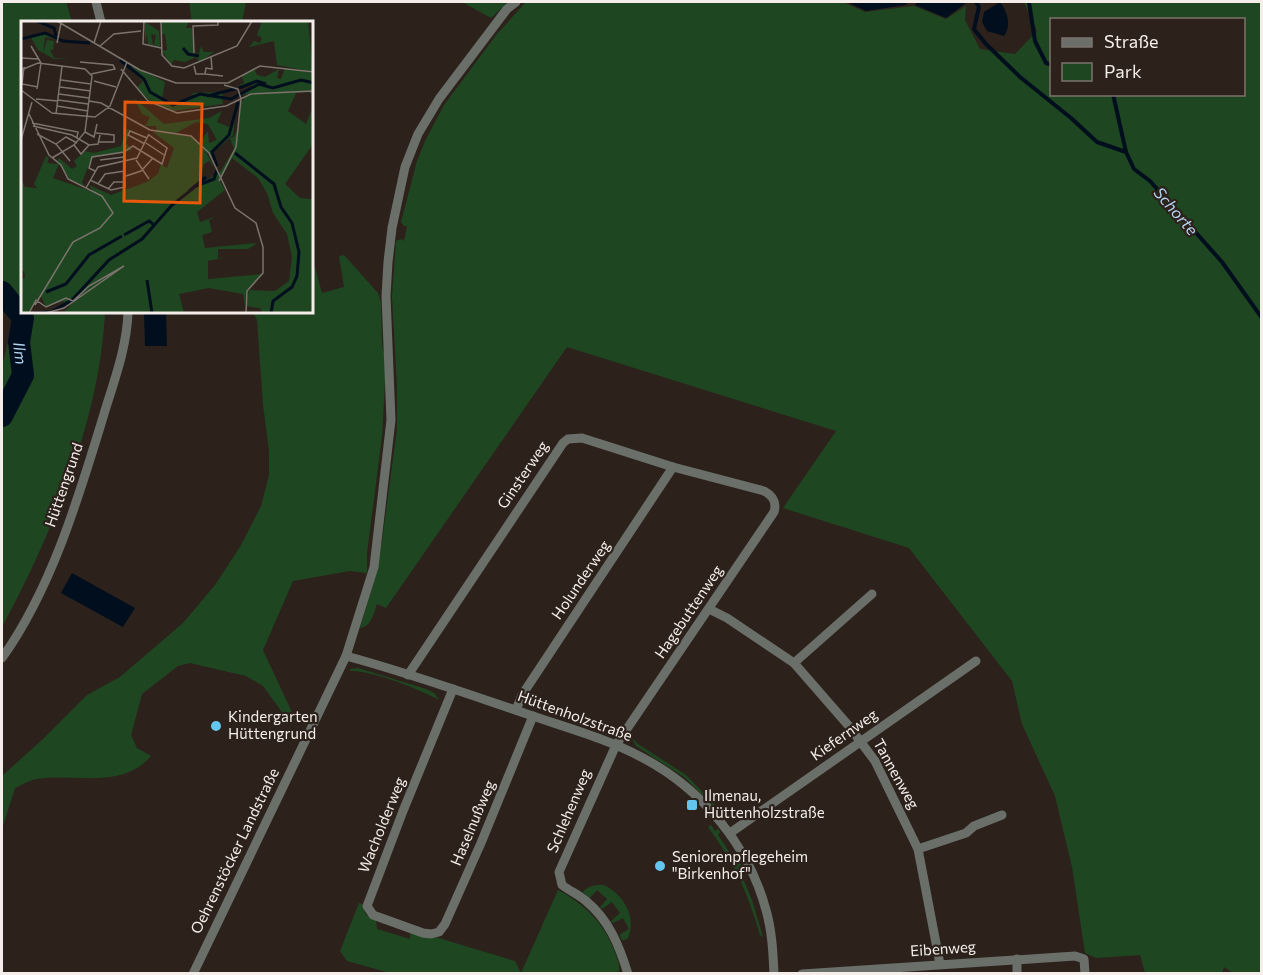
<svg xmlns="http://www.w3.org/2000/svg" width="1263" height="975" viewBox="0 0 1263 975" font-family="Commissioner,sans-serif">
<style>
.green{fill:#1e4721;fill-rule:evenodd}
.water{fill:#010e1e}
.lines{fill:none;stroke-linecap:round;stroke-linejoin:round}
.stream{stroke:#010e1e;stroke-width:4}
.river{stroke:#010e1e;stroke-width:22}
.street{stroke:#6b6f6a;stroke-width:9}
.poi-dot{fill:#64c5ee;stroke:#2c221b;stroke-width:2}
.labels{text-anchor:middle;stroke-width:4.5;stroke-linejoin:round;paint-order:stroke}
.street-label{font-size:15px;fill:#f4ede9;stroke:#2c221b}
.poi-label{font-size:15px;fill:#f4ede9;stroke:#2c221b;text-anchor:start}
.water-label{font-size:16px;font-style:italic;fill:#b4d2f0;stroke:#2c221b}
.inset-river{fill:none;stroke:#010e1e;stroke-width:3}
.inset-road{fill:none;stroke:#7c736d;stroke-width:1.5}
.view{fill:#e8590c;fill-opacity:0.15;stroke:#e8590c;stroke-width:3}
.inset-edge{fill:none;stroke:#f4ede9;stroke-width:3}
</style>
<rect width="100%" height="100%" fill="#2c221b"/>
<g class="green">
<path d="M2 2H66L72 22H22V312H105C100 419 52 534 2 627V366L13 323 2 309Z"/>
<polygon points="189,2 246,2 242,22 192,22"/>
<polygon points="462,2 508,2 491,18"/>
<path d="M526 2H843L865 12 914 6 946 19 966 6 965 20 980 49 1015 54 1037 31 1024 2H1261V973H1233L1224 967 1222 973H1145L1140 955 1096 958 1085 953 1072 867 1055 796 1022 724 1012 681 909 548 783 508 836 431 567 347 386 608 377 604C374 613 371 627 360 628L375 578 382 541 397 429V386L392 296 396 241 401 239 404 241 407 226H404L401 222 417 161 426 139 444 105 497 34ZM1052 20H1244V94H1052Z"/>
<path d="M344 255 378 293 381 303 382 344 386 364 382 436 367 553V573L350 571 293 581 263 650 296 721 287 719 263 686 246 676 190 663 178 666 142 694 131 735 137 748 151 756C122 790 75 773 37 779 29 780 22 785 15 788L2 829V776L43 739 87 695 120 677 183 623 215 585 240 547 261 506 269 475V450L263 405 257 320 253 312H312V257L322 293 344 287 339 256Z"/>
<path d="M358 668 426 689 434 693 439 700C422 690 371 670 350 671V669Z"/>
<polygon points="632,738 638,744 686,775 724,814 723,815 684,777 636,746"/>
<path d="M711 825 715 831 718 829 720 832 718 835 736 862 739 860 742 867 739 869 752 900 763 937 760 935C747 891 735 864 708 827Z"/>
<path d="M604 885C624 895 637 917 628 938L623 941 619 935 629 929 623 918 613 923 611 921 620 913 612 902 602 909 600 907 607 899 597 890 590 898 583 892C588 885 596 885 604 885Z"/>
<path d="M558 890C586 905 605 924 616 955 618 962 621 967 618 974L390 973 347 961 340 951 359 903 362 904 366 915 376 920 377 929 410 939V932L432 936 515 961 521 973Z"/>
</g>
<g class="water">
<polygon points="847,2 908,2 906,5 866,11"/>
<polygon points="917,2 965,2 966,3 946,18 915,5"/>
<path d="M1000 2C1007 12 1012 24 1004 36L987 31 982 22 984 12Z"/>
<polygon points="144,312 166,312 167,346 145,346"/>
<polygon points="72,573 135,608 123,627 61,593"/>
</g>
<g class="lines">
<g class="stream">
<polyline points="976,2 979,7 974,29 985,43 1020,77 1071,118 1097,142 1126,152"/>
<polyline points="1029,2 1035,41 1046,63 1052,65"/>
<polyline points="1113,94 1126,152 1134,169 1150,181 1222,262 1262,318"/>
</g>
<path class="river" id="s1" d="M2 292 23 318 19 342 23 375 2 416"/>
<g class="street">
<polyline points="96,2 101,22"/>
<polyline points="709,609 727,618 794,663 848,725 875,761 918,849 940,964"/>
<path d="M346 656C406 672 465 693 524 713 564 727 606 738 643 758 702 789 749 846 766 910 772 931 773 952 774 974"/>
<path d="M2 658C52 588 79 496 104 414 114 381 127 347 128 312"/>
<polyline points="794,663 872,594"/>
<path d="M408 675 563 443 568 439 582 438 673 467 764 491C773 496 777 502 774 512L616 745 559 872 562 885C570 891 579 895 586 901 609 920 619 945 628 974"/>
<polyline points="453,689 403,811 367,906 373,915 423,933 431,934 439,932 445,924 481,843 533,716"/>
<polyline points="516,710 522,695 673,467"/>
<polyline points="730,833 976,661"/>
<polyline points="918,849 966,833 974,826 1002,815"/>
<polyline points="1017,959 1017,974"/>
<polyline points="193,974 346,656 374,567 391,420 386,296 388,262 392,228 405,167 418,134 439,99 507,9 516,2"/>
<polyline points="802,974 1075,956 1084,959 1085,974"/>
</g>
</g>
<g class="poi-dot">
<circle cx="216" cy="726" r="6"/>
<rect x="686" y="799" width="12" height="12" rx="3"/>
<circle cx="660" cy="866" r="6"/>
</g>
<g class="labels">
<g class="street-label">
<text transform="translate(523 475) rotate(-56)" y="5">Ginsterweg</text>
<text transform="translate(64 485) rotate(-71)" y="5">Hüttengrund</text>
<text transform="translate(581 580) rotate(-56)" y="5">Holunderweg</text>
<text transform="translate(689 612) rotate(-56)" y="5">Hagebuttenweg</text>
<text transform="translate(575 716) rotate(20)" y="5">Hüttenholzstraße</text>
<text transform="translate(844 735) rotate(-35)" y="5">Kiefernweg</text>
<text transform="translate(896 774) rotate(61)" y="5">Tannenweg</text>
<text transform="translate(569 811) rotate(-67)" y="5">Schlehenweg</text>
<text transform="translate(473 823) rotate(-67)" y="5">Haselnußweg</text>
<text transform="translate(382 825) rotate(-68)" y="5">Wacholderweg</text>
<text transform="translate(235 851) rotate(-64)" y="5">Oehrenstöcker Landstraße</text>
<text transform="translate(943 949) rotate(-4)" y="5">Eibenweg</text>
</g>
<g class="poi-label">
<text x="228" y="722">Kindergarten<tspan x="228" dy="17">Hüttengrund</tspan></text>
<text x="704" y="801">Ilmenau,<tspan x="704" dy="17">Hüttenholzstraße</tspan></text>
<text x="672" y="862">Seniorenpflegeheim<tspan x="672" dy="17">"Birkenhof"</tspan></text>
</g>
<g class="water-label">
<text transform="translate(1176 211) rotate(49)" y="6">Schorte</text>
<text dy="6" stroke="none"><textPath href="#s1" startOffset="69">Ilm</textPath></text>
</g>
</g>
<g transform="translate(21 21)">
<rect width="292" height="292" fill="#2c221b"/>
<path d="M140 0H147L149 5 147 0H168L165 7H171L173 32 178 33 180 25 183 31H193L179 41 175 36 164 41 153 39 150 44 141 30 146 29 144 13H140ZM241 0H287L292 51 256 44 253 20 228 26 233 20 239 22 241 17 236 14ZM124 1 138 10 139 26 133 24 135 14 130 13 132 24 127 23 126 13 124 23ZM20 12 37 19 24 16 22 32 26 19 33 20 32 29H29L33 37 49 38H33L17 29 9 15ZM112 45 144 61 141 79 156 83 171 77 172 72 202 71 201 77 205 78 222 74 233 62 215 66 223 62 221 55 233 47 236 54 244 56 258 48 256 57 260 58 264 47 292 52V73L287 71 289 69 275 72 267 90 285 103 292 86V123L264 163 279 177 290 178 292 174V292H242L239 287 225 285 228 269 254 270 268 260 271 236 266 213 252 192 246 172 237 157 211 137 199 160 204 169 176 191 179 201 196 195 188 199 191 211 181 214 184 227 236 222 227 228H197V237L205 236 187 240V258L242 253 225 271 224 285 222 273 188 267 158 273 163 292H34L43 291 54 279 40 287 43 280 25 286 20 275 7 292H0V259L4 256 3 250 0 251V158L4 166 16 167 13 163 25 135 28 137 26 142 38 143 32 157 72 171 68 164 90 174 126 161 137 153 140 143 146 147 153 127 132 111H136L135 105H124L129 96 121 93 113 77 143 103 188 97 201 90 196 101 208 106 214 96 212 114 192 132 196 145 187 130 183 127 193 146 188 140 183 143 177 164 199 151 213 128 209 117 213 116 218 103 220 81 227 73 201 78 202 83 152 90 131 81 118 70 116 67 122 60 109 48ZM175 101 187 103 196 119 188 122 187 110 179 121 182 125 170 116 153 113ZM105 108 110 109 105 122 111 129 71 136 61 161 64 166 49 159 36 140 38 137 51 148 56 145 53 140 64 130 73 132 100 125Z" fill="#1e4721" fill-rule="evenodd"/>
<path class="inset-river" d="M16 0 33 7 35 15M0 18 24 12 42 20 69 22M162 27 167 33 178 35M99 39 123 58 129 71 152 84 179 73 210 78 238 63 252 67 280 59 293 62M218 67 236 60 245 63M186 75 214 68M214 132 253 163 260 186 271 202 278 231 276 255 271 266 252 280 250 292M196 145 191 131 208 114 217 81M168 170 185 156M103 214 128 200 132 203M126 259 131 292M25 271 45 263 68 234 101 215M13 292 30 291 51 279 88 239 121 218 151 184 175 165 193 158 196 149"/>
<path class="inset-road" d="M36 0 119 49 155 62H207L239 45 293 51M123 0 122 23 140 27M140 0 141 34 151 45 163 47 216 25 231 0M36 22 40 2M73 22 80 0M10 25 20 42M79 25 93 13 120 10M173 32 172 5 197 4V0M0 37 18 38M59 41 92 44 94 48 70 53M173 45 175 53H184L185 47 191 48 190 35M3 46 1 63 17 66M100 48 127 80 156 92 205 85 230 73 293 70M0 49 17 42 64 48 71 55 64 111 53 124 31 137M184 53 202 55M40 59 70 63M73 60 95 66M203 64 217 68 220 78M39 66 70 70M16 68 20 42M0 69 31 92 74 96 89 85 106 41M38 73 68 77M15 78 37 80M37 79 67 83M68 80 80 82 129 109 170 115 188 132 214 187 235 202 242 226V252L226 270 225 292M36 85 67 90M8 93 28 134 40 144 47 158 81 175 92 192 79 207 52 221 14 284M35 93 41 45M11 102 57 111 56 116M12 105 51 114 68 124 77 123 79 114M64 111 73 116 76 103M75 112 93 114V121H78M16 113 35 123 49 140M0 119 11 81M125 122 143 134M35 123 45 116 56 122M124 123 107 114 109 110 126 117M53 124 60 133 68 124M79 139 103 136M115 139 128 158M74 150 68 147 71 136 103 131 112 125 141 143 146 127 128 114M105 155 120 150 132 137M69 159 90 169 104 166 103 131M198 160 215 126 220 78M77 163 84 153 104 150M65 167 77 146 116 137 128 113M87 168 93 161H104M8 292 15 279 25 286 45 277 52 280 68 265 103 245 43 287 25 292"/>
<path class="view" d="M104 81 181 83 179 182 103 180Z"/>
<rect width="292" height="292" class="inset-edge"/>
</g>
<rect width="1263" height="975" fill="none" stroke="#f4ede9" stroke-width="6"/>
<rect x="1050" y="18" width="195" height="78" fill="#2c221b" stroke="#7c736d" stroke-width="1.5"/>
<rect x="1062" y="38" width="30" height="9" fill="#6b6f6a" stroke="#7c736d" stroke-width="1.5"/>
<text x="1104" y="48" font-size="18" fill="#f4ede9">Straße</text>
<rect x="1062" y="63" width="30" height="18" fill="#1e4721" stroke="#7c736d" stroke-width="1.5"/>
<text x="1104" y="78" font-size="18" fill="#f4ede9">Park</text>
</svg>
